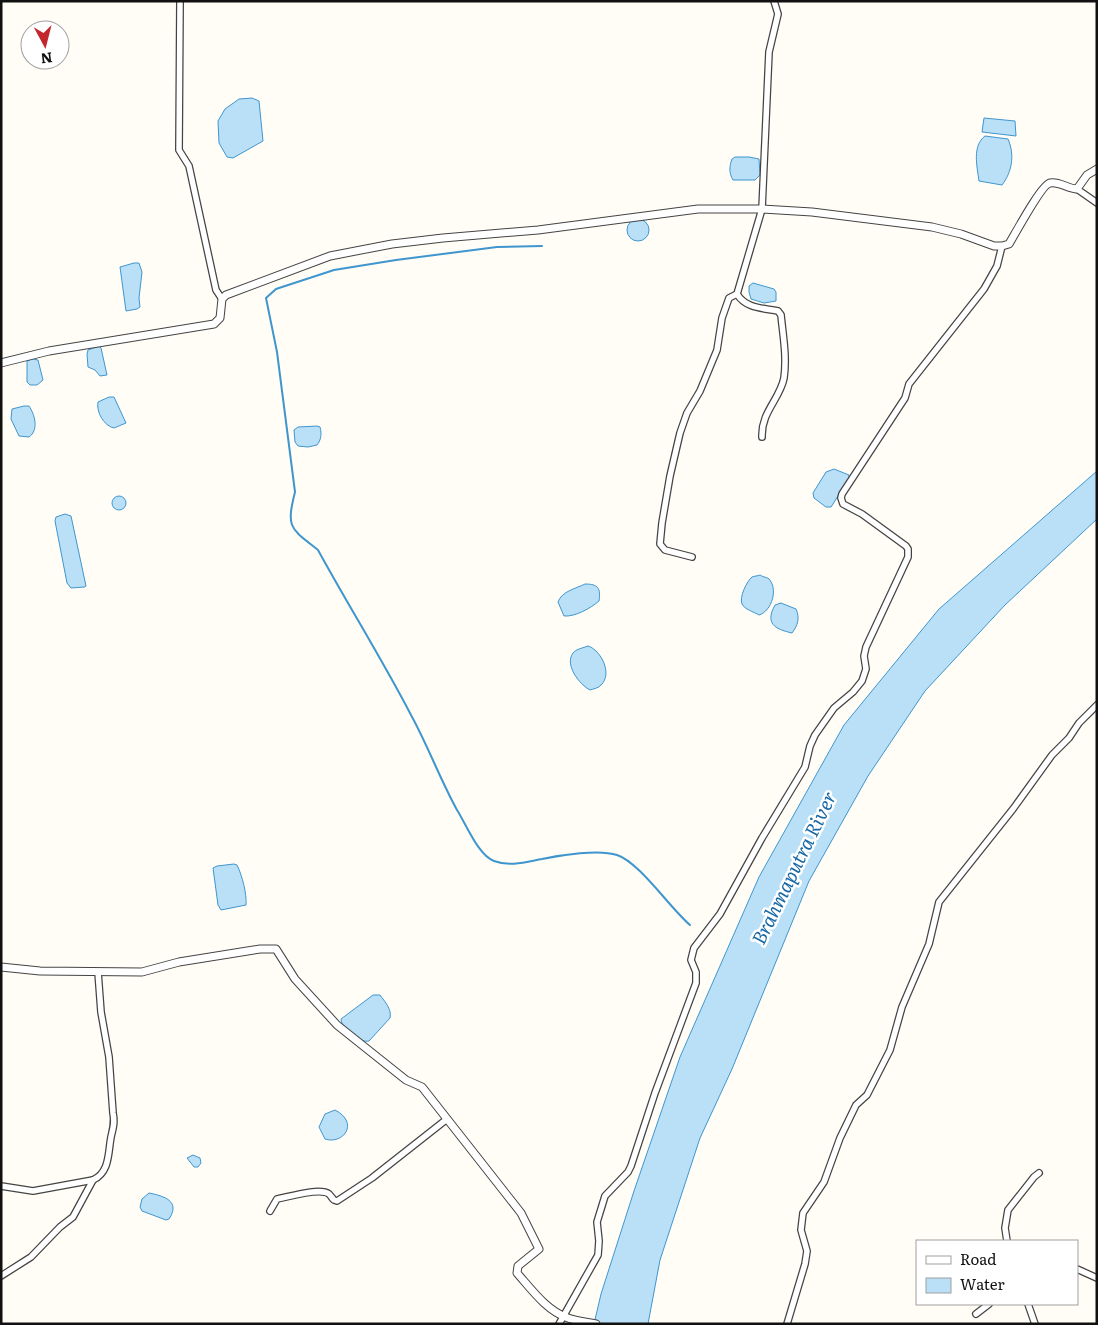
<svg xmlns="http://www.w3.org/2000/svg" width="1098" height="1325" viewBox="0 0 1098 1325" font-family="Literata,serif">
<style>
.water{fill:#b9e0f7;stroke:#3f96cf}
.lines{fill:none;stroke-linecap:round;stroke-linejoin:round}
.stream{stroke:#3f96cf;stroke-width:2}
.minor-casing{stroke:#444;stroke-width:8}
.tertiary-casing{stroke:#444;stroke-width:9}
.minor{stroke:#fff;stroke-width:5.5}
.tertiary{stroke:#fff;stroke-width:7}
.labels{text-anchor:middle;stroke-width:5;stroke-linejoin:round;paint-order:stroke}
.water-label{font-size:19px;font-style:italic;fill:#1768a6;stroke:#fff}
</style>
<rect width="100%" height="100%" fill="#fffdf5"/>
<g class="water">
<polygon points="252,98 259,101 263,141 233,158 227,157 219,143 218,121 225,109 239,99"/>
<polygon points="984,118 1015,121 1016,136 982,132"/>
<path d="M985 136 1008 139C1015 155 1012 172 1002 185L979 181C977 166 972 146 985 136Z"/>
<path d="M735 157H749L759 159 760 175 755 180H733C729 173 729 167 732 159Z"/>
<circle cx="638" cy="230" r="11"/>
<polygon points="134,263 139,263 142,272 139,298 140,307 137,309 126,311 120,267"/>
<polygon points="753,283 774,289 776,292 776,301 764,303 751,299 749,292 749,286"/>
<polygon points="99,346 101,348 107,375 100,376 95,370 88,367 87,354 88,350"/>
<polygon points="33,359 38,360 43,380 37,385 30,385 27,382 27,361"/>
<path d="M109 397H114L126 423 114 428C104 426 96 412 98 402Z"/>
<path d="M24 406H29C35 415 39 430 29 437L19 436 11 419 12 409Z"/>
<path d="M317 426 320 427C322 434 321 440 317 445L308 447 298 446 295 442 294 430 298 427Z"/>
<polygon points="834,469 849,475 849,478 833,504 831,507 826,507 814,498 813,493 826,472"/>
<polygon points="1097,471 1097,519 1005,605 925,691 868,776 809,881 732,1069 700,1138 660,1260 648,1324 594,1324 601,1294 634,1191 680,1057 759,877 844,725 939,609"/>
<circle cx="119" cy="503" r="7"/>
<polygon points="65,514 71,516 86,586 85,587 71,588 67,583 55,521 56,517"/>
<path d="M760 575C761 576 767 578 768 578 779 588 772 611 759 615 754 612 744 609 742 604 739 597 747 581 752 577 754 576 758 576 760 575Z"/>
<path d="M585 584C598 584 601 588 599 601 591 608 575 617 564 616L558 602C562 591 575 589 585 584Z"/>
<path d="M781 603 796 609C800 618 798 625 792 633 774 629 765 623 775 605Z"/>
<path d="M588 646C601 650 613 674 601 685 599 688 593 689 590 690 580 685 564 665 573 653 576 649 583 648 588 646Z"/>
<path d="M234 864 237 865C242 875 247 894 246 905L221 910 218 905 213 868 217 866Z"/>
<path d="M373 995H380C385 1002 392 1009 390 1018L369 1041C358 1043 342 1030 341 1019Z"/>
<path d="M335 1110C360 1123 343 1145 325 1139L319 1127 325 1114Z"/>
<polygon points="193,1155 200,1158 201,1163 198,1167 194,1167 187,1158"/>
<path d="M149 1193C164 1196 181 1201 169 1219L166 1220 142 1211 140 1207 142 1199Z"/>
</g>
<g class="lines">
<path class="stream" d="M542 246 497 247 396 260 334 270 276 289 266 298 277 352 295 492C286 528 290 528 318 550 348 605 382 659 411 715 428 746 440 779 457 810 466 824 478 855 494 861 510 867 526 862 542 859 561 855 599 849 617 855 639 862 670 908 690 925"/>
<g class="minor-casing">
<g id="minor">
<polyline points="180,1 179,150 189,166 216,290 222,299"/>
<polyline points="1077,189 1097,203"/>
<path d="M737 294C746 309 764 308 778 311L781 315C783 336 787 356 784 378 780 399 761 412 762 437"/>
<polyline points="692,557 665,550 660,544 662,523 670,476 680,433 687,413 700,391 717,350 722,318 729,298 737,294 762,209 769,52 778,14 774,1"/>
<path d="M1 1186 33 1191 93 1180C110 1172 108 1153 111 1137 113 1128 115 1123 113 1113L109 1057 101 1012 98 972"/>
<path d="M270 1211 277 1199C288 1197 320 1187 329 1194 331 1196 332 1198 334 1200L337 1201 372 1178 447 1119"/>
<polyline points="1007,1241 1005,1228 1008,1210 1034,1177 1039,1173"/>
<polyline points="1077,1269 1097,1278"/>
<polyline points="1,1276 31,1257 60,1227 73,1217 93,1180"/>
<polyline points="1028,1304 1035,1324"/>
<polyline points="976,1314 989,1304"/>
<polyline points="559,1324 598,1255 599,1241 597,1222 605,1196 628,1172 631,1166 655,1093 696,983 696,972 691,960 694,948 720,914 762,838 805,767 810,746 815,735 834,708 853,692 862,681 866,669 864,656 866,647 908,557 908,549 906,546 862,514 843,504 841,498 842,494 905,398 909,384 984,289 997,266 1002,246"/>
<polyline points="787,1324 805,1264 807,1251 801,1230 803,1213 824,1182 840,1138 856,1105 867,1095 890,1050 902,1007 929,944 939,902 1013,809 1052,755 1069,738 1079,723 1097,705"/>
</g>
</g>
<g class="tertiary-casing">
<g id="tertiary">
<path d="M1 363 49 351 214 324 220 318 222 299 226 295 330 256 392 244 443 238 538 230 698 209H762L812 212 932 227 961 234 994 246H1002L1009 244C1015 234 1042 184 1050 183 1059 181 1068 189 1077 189L1087 175 1097 169"/>
<path d="M1 967 40 971 142 972 179 962 260 949H276L295 979 337 1025 406 1080 422 1087 521 1213 539 1249 518 1266 517 1273C532 1290 547 1311 568 1318 577 1321 587 1322 596 1324"/>
</g>
</g>
<use href="#minor" class="minor"/>
<use href="#tertiary" class="tertiary"/>
</g>
<g class="labels">
<g class="water-label">
<text transform="translate(794 868) rotate(-64)" y="7">Brahmaputra River</text>
</g>
</g>
<rect width="1098" height="1325" fill="none" stroke="#111111" stroke-width="5"/>
<rect x="916" y="1240" width="162" height="65" fill="#ffffff" stroke="#a0a0a0"/>
<rect x="926" y="1256" width="25" height="8" fill="#ffffff" stroke="#a0a0a0"/>
<text x="960" y="1265" font-size="15" fill="#111111">Road</text>
<rect x="926" y="1278" width="25" height="15" fill="#b9e0f7" stroke="#a0a0a0"/>
<text x="960" y="1290" font-size="15" fill="#111111">Water</text>
<g transform="translate(45 45) rotate(173)"><circle r="24" fill="#ffffff" stroke="#a0a0a0"/>
<path d="M0-4L9 19L0 12L-9 19Z" fill="#c4262e"/>
<text y="-8" font-size="14" font-weight="bold" text-anchor="middle" fill="#111111">N</text>
</g>
</svg>
